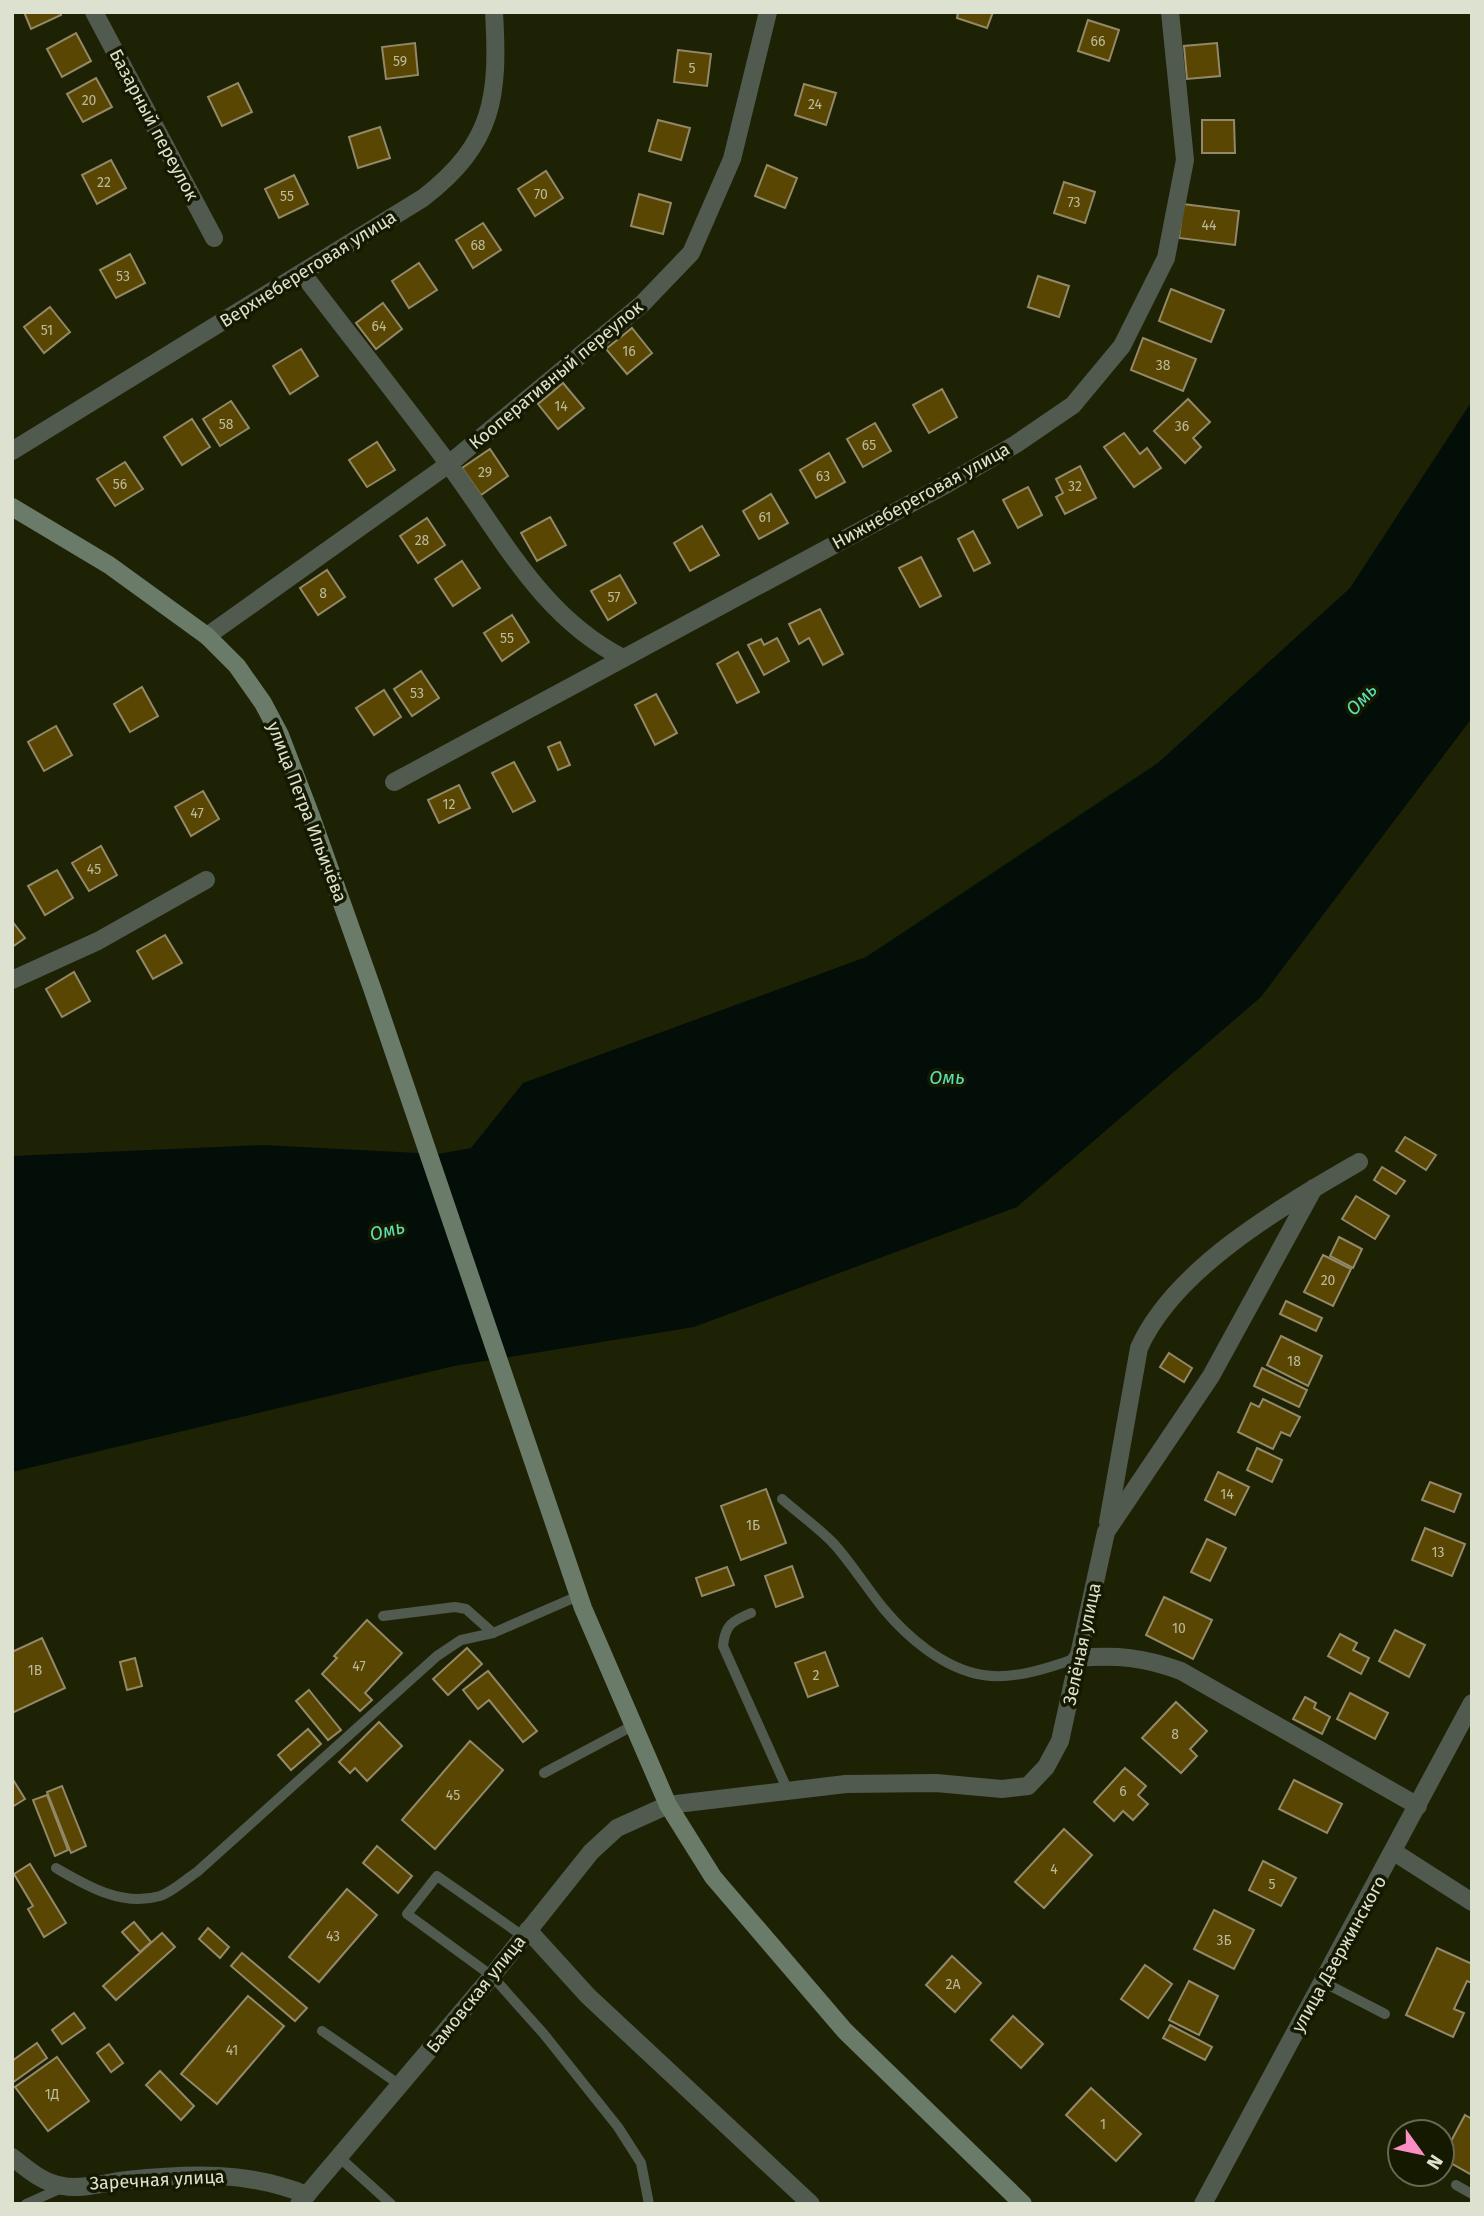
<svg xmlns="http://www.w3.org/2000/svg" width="1484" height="2216" viewBox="0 0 1484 2216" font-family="'Fira Sans',sans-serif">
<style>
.water{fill:#030e09}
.building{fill:#584602;stroke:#938868;stroke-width:2}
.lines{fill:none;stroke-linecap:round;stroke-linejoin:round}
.service{stroke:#505a4f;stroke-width:10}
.minor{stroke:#505a4f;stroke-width:18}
.tertiary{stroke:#505a4f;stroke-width:18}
.secondary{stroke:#6b7b69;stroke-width:18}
.labels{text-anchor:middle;stroke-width:7;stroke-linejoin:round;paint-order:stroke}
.number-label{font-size:14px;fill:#bcba9c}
.street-label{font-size:18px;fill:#dde1cf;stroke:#151900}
.water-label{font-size:19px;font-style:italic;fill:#5de0b5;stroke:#151900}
</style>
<rect width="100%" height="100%" fill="#1e2205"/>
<polygon class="water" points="1472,401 1472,718 1261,997 1017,1207 694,1327 454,1366 12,1472 12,1156 263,1145 438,1154 471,1148 523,1083 866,957 1158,763 1350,588"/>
<g class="building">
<polygon points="24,12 60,12 61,15 31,29"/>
<polygon points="958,12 993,12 987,28 957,18"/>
<polygon points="1088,20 1119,30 1109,61 1078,51"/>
<polygon points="76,33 91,61 62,77 47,49"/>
<polygon points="415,43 418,75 386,79 382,47"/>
<polygon points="1217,43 1220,76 1187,79 1184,46"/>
<polygon points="678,50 711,54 707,86 674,82"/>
<polygon points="96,78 112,107 83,122 67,94"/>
<polygon points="238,83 252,112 222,126 208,97"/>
<polygon points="804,84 836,93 826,125 795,115"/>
<polygon points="658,120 690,128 681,160 649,151"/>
<polygon points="1202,120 1234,120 1235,153 1202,153"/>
<polygon points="380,127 390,158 358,168 349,137"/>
<polygon points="111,160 126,188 97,204 82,175"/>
<polygon points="767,165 797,178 785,208 755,196"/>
<polygon points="546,171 563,198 535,216 518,189"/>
<polygon points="294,175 308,204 279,218 265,189"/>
<polygon points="1064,182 1095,192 1085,223 1054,213"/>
<polygon points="639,194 671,203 663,234 631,226"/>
<polygon points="1183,204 1239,211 1235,245 1179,238"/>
<polygon points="483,223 501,250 473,268 456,240"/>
<polygon points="130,254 145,283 116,298 100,270"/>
<polygon points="419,263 437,290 409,308 392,281"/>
<polygon points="1038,276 1069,286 1059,317 1028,307"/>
<polygon points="1171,289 1224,310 1211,342 1159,321"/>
<polygon points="383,303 402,329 376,349 356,323"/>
<polygon points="50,307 70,332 44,353 24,327"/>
<polygon points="632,328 652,353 627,374 606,349"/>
<polygon points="1143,338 1196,359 1183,391 1131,370"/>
<polygon points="301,349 318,376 290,394 273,366"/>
<polygon points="563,383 584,408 558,429 538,404"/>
<polygon points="942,389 957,417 929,433 913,405"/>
<polygon points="1188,399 1210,422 1193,438 1201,447 1185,463 1154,431"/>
<polygon points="231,401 249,428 220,446 203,419"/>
<polygon points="192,419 210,447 182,465 164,437"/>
<polygon points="875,423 891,451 863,467 847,439"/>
<polygon points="1124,433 1140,454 1147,448 1161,468 1134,487 1104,447"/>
<polygon points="377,442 395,470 367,487 349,460"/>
<polygon points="490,449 508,476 481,495 462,468"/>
<polygon points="829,453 845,482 816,498 800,470"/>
<polygon points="125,462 143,489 115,506 97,479"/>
<polygon points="1080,466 1096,498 1065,514 1056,497 1063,493 1056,479"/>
<polygon points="1028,487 1042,515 1018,528 1003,500"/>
<polygon points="771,494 788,523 759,539 743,511"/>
<polygon points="550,517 566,545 537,561 521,533"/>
<polygon points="427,518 445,545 418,563 400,536"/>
<polygon points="702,526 719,555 690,571 674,543"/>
<polygon points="973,531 990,563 974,571 958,539"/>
<polygon points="921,557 941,596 920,607 899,568"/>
<polygon points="462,561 480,588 453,606 435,579"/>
<polygon points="327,570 345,597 318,615 300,588"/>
<polygon points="620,575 636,603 608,620 591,591"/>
<polygon points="820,609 843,654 823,665 809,638 799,644 789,624"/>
<polygon points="512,615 529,642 502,661 484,633"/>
<polygon points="777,638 789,661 764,675 748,645 761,639 764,645"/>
<polygon points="738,652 759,692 737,703 717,664"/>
<polygon points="421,671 439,698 412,716 394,689"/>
<polygon points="142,687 158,716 130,732 114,704"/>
<polygon points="384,690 401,717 374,735 356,708"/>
<polygon points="656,694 677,733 655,745 635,705"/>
<polygon points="56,726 72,755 44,771 28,742"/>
<polygon points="560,742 570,765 558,770 548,747"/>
<polygon points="514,762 535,801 513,812 492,773"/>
<polygon points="459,785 470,808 439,823 428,800"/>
<polygon points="203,791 219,819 191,836 175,807"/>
<polygon points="101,846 117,875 89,891 72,863"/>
<polygon points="57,870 73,898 45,915 28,886"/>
<polygon points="12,921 25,938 12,947"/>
<polygon points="165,935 182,963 153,979 137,951"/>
<polygon points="74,972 90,1001 62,1017 46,989"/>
<polygon points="1405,1137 1436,1155 1426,1170 1396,1151"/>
<polygon points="1382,1167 1405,1181 1396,1194 1374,1180"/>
<polygon points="1356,1196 1389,1216 1375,1239 1342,1219"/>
<polygon points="1339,1237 1362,1249 1353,1268 1330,1256"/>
<polygon points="1323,1255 1351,1269 1333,1306 1304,1292"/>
<polygon points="1286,1301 1322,1318 1316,1331 1280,1314"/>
<polygon points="1281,1336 1322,1356 1308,1386 1267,1365"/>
<polygon points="1169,1353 1192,1368 1184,1382 1160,1367"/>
<polygon points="1262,1368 1307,1390 1299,1407 1254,1386"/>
<polygon points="1263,1399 1300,1417 1290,1436 1281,1432 1273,1449 1238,1432 1251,1403 1259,1407"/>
<polygon points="1257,1448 1282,1460 1272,1482 1247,1470"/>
<polygon points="1218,1472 1249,1487 1235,1515 1205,1500"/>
<polygon points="1430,1482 1461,1494 1454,1512 1422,1500"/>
<polygon points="766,1489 786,1543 741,1560 721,1506"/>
<polygon points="1425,1528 1465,1544 1452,1576 1412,1560"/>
<polygon points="1207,1539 1226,1548 1210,1581 1191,1572"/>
<polygon points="792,1566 803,1597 776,1607 765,1576"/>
<polygon points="727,1567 734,1585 702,1596 696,1578"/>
<polygon points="1164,1597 1212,1620 1193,1659 1146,1635"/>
<polygon points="367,1620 402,1653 365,1693 372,1700 360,1711 322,1674 337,1658 334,1656"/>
<polygon points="1395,1630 1425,1645 1409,1677 1379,1661"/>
<polygon points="1340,1634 1357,1643 1353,1650 1369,1658 1361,1674 1328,1656"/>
<polygon points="42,1638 65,1688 12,1713 12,1652"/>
<polygon points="467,1648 482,1664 448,1695 433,1679"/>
<polygon points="825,1652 838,1686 808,1697 795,1663"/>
<polygon points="135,1658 142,1686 127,1690 120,1662"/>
<polygon points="488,1671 537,1731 523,1742 489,1700 478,1709 463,1690"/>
<polygon points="309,1690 341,1730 328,1740 296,1701"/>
<polygon points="1350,1693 1388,1713 1375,1739 1337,1719"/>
<polygon points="1305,1697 1316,1703 1314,1708 1330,1717 1322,1734 1293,1719"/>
<polygon points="1176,1702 1207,1731 1190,1749 1197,1756 1181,1773 1142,1738"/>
<polygon points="379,1722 402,1746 367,1781 355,1768 350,1773 339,1762"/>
<polygon points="308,1729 321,1744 291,1770 278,1755"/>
<polygon points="470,1741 503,1770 435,1849 402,1820"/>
<polygon points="1125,1768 1146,1786 1138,1795 1148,1804 1133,1820 1123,1811 1114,1821 1094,1802"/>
<polygon points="12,1778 25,1799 12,1807"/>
<polygon points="1294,1780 1342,1804 1327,1833 1279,1809"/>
<polygon points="62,1786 86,1846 71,1853 47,1792"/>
<polygon points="47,1795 68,1850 55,1856 33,1800"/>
<polygon points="1064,1829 1092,1855 1044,1908 1015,1882"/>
<polygon points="377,1846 412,1876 398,1893 363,1863"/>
<polygon points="1263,1861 1296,1878 1281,1906 1249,1890"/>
<polygon points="30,1864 66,1923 44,1937 28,1909 33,1906 14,1874"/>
<polygon points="347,1889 377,1915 319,1982 289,1957"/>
<polygon points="1214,1910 1254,1930 1234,1969 1194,1949"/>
<polygon points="134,1922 151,1942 140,1952 122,1932"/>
<polygon points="208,1928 229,1947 220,1958 199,1939"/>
<polygon points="162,1933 175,1947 116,2000 103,1986"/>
<polygon points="1437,1948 1472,1964 1472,1983 1467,1981 1454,2009 1464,2013 1453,2037 1406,2015"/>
<polygon points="242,1953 307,2008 295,2021 231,1966"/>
<polygon points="952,1956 981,1983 955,2012 926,1985"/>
<polygon points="1145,1965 1172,1984 1148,2018 1121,1999"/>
<polygon points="1189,1981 1218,1996 1199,2035 1169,2020"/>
<polygon points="248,1996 284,2026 217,2104 181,2074"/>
<polygon points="74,2013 85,2028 62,2044 52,2030"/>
<polygon points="1013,2016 1043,2044 1021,2068 991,2040"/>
<polygon points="1170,2025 1212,2047 1205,2060 1163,2038"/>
<polygon points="37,2043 47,2058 12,2083 12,2061"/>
<polygon points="109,2044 123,2063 111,2072 97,2053"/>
<polygon points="57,2057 89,2101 48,2131 15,2087"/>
<polygon points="160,2071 194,2106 181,2120 146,2085"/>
<polygon points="1091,2088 1141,2134 1116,2161 1066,2115"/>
<polygon points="1465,2115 1472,2119 1472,2175 1442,2158"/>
</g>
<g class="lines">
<g class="service">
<path d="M782 1499C799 1514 819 1528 834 1544 852 1564 866 1587 883 1608 907 1637 944 1669 983 1675 1013 1680 1049 1668 1077 1658"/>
<path d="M751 1613C732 1621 725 1625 723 1646L788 1791"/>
<polyline points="383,1616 455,1607 466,1609 493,1633"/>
<polyline points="544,1773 634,1725"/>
<path d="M56 1868C87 1886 122 1907 160 1896 172 1892 186 1879 197 1872L437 1656 461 1640 493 1633 578 1596"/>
<polyline points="523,1936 437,1876 407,1914 492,1976 543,2033 618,2127 641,2163 649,2204"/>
<polyline points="1323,1982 1385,2014"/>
<polyline points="322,2031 400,2085"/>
<polyline points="339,2157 391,2204"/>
<polyline points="1456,2185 1472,2194"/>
<polyline points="26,2204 64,2187"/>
</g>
<g class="minor">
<polyline points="94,12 214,238"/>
<path d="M302 273C350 336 400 399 447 462 501 534 540 616 623 658"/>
<polyline points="207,636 449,464 642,304 691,253 732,159 768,12"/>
<polyline points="394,782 947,484 1016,444 1073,405 1122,346 1166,258 1185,160 1170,12"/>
<polyline points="12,980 98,941 206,880"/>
<path d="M1108 1522 1139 1348C1175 1267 1285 1205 1359 1162"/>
<path d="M1077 1658C1118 1655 1143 1657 1181 1671L1418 1806"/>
<polyline points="668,1805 846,1784 936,1783 1002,1789 1028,1786 1046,1767 1060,1741 1106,1532 1211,1376 1314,1188"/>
<polyline points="1394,1852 1472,1902"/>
<polyline points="528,1930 588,1996 811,2204"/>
<path d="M12 2157C27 2169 43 2183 63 2186 81 2190 108 2182 127 2180 190 2173 248 2171 307 2195"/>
<polyline points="1203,2204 1472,1703"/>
</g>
<g class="tertiary">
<path d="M12 451 423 198C494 143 499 97 494 12"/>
<polyline points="299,2204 492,1976 591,1852 617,1828 668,1805"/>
</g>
<polyline class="secondary" points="12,507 109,565 207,636 237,666 263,703 280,735 311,816 372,988 583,1608 668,1805 713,1877 845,2031 1023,2204"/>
</g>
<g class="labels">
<g class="number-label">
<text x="1098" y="46">66</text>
<text x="400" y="66">59</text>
<text x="692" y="73">5</text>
<text x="89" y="105">20</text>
<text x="815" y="109">24</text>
<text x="104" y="187">22</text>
<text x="541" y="199">70</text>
<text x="287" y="201">55</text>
<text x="1074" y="207">73</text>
<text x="1209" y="230">44</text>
<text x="478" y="250">68</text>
<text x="123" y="281">53</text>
<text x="379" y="331">64</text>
<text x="47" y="335">51</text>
<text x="629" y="356">16</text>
<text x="1163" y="370">38</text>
<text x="561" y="411">14</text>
<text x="226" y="429">58</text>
<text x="1182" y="431">36</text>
<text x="869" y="450">65</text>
<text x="485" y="477">29</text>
<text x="823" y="481">63</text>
<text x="120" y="489">56</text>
<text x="1075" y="491">32</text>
<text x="765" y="522">61</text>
<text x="422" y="545">28</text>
<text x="323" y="598">8</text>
<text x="614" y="602">57</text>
<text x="507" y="643">55</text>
<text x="417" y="698">53</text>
<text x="449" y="809">12</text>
<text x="197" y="818">47</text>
<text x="94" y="874">45</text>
<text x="1328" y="1285">20</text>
<text x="1294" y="1366">18</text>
<text x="1227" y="1499">14</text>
<text x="753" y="1530">1Б</text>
<text x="1438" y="1557">13</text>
<text x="1179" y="1633">10</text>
<text x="359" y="1671">47</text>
<text x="35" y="1675">1В</text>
<text x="816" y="1680">2</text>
<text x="1175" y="1739">8</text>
<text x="1123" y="1796">6</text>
<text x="453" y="1800">45</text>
<text x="1054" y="1874">4</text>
<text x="1272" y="1889">5</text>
<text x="333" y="1941">43</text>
<text x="1224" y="1945">3Б</text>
<text x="953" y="1989">2А</text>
<text x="232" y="2055">41</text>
<text x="52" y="2099">1Д</text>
<text x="1103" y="2129">1</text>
</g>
<g class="street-label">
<text transform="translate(154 125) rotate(62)" y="6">Базарный переулок</text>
<text transform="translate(308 269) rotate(-32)" y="6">Верхнебереговая улица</text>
<text transform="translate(556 375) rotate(-40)" y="6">Кооперативный переулок</text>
<text transform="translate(921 496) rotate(-29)" y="6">Нижнебереговая улица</text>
<text transform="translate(307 812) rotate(69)" y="6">улица Петра Ильичёва</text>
<text transform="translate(1082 1644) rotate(-78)" y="6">Зелёная улица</text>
<text transform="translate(1339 1954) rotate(-61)" y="6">улица Дзержинского</text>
<text transform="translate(476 1994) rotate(-51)" y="6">Бамовская улица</text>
<text transform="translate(157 2180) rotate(-3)" y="6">Заречная улица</text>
</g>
<g class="water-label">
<text transform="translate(1361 699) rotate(-47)" y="7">Омь</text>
<text x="947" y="1084">Омь</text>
<text transform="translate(387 1230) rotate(-14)" y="7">Омь</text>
</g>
</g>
<rect width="1484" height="2216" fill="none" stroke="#dde1cf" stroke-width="28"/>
<g transform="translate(1421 2153) rotate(123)"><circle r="33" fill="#151900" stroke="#656953" stroke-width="2"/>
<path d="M0-5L12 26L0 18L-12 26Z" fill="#fb8fc3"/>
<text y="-10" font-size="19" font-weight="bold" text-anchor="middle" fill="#dde1cf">N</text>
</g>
</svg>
